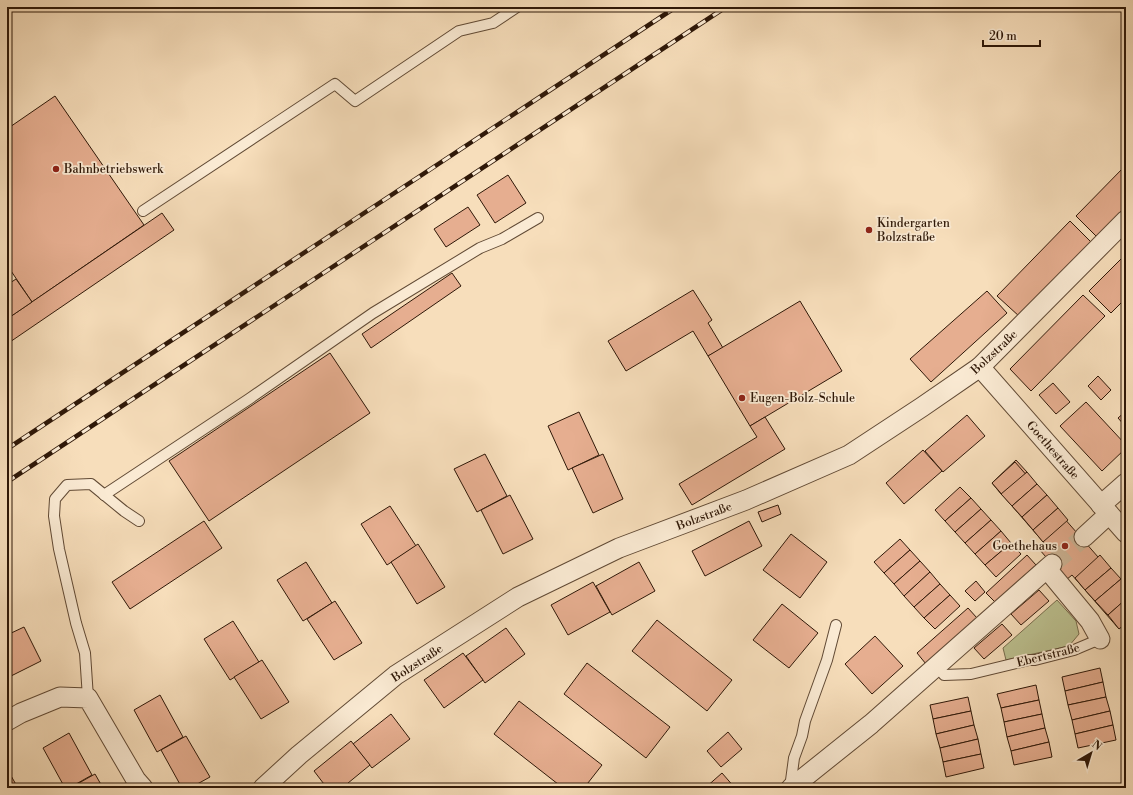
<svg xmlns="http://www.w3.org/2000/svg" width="1133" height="795" viewBox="0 0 1133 795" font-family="'Libre Bodoni',serif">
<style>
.green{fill:#bcc190;stroke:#766c4c}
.building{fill:#e6ae90;stroke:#2f1808}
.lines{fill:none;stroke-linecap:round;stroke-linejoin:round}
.minor-tunnel{stroke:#cfb697;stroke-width:19;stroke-dasharray:19 10;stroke-linecap:butt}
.service-casing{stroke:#614a35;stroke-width:12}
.minor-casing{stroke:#614a35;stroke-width:21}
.service{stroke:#faead3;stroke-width:10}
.minor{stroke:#faead3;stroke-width:19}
.rail-casing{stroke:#2f1808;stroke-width:4.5}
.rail{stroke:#faead3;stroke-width:3;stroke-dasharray:9;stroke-linecap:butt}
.poi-dot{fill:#8f2418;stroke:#faead3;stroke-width:1.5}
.labels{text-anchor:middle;stroke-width:3.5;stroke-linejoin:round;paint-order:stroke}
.poi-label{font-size:12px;fill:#2f1808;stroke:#faead3;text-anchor:start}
.street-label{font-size:12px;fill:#2f1808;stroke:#faead3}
</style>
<rect width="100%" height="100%" fill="#f7debb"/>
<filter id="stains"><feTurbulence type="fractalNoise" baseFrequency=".005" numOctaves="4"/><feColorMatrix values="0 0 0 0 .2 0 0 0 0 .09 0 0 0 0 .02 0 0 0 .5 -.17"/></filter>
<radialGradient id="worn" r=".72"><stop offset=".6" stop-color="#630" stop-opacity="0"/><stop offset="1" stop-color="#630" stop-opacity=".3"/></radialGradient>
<polygon class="green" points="1057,600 1076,621 1079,634 1069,646 1006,660 1003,648"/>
<g class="building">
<polygon points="55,96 144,225 32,302 7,265 7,129"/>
<polygon points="1126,165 1126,210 1098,238 1076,216"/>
<polygon points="508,175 526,203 495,223 477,195"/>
<polygon points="468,207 480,225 446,247 434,229"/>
<polygon points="162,213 174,230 7,344 7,319"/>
<polygon points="1070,221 1092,243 1020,317 997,296"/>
<polygon points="1126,254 1126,298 1111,313 1089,291"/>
<polygon points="452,273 461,286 371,348 362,334"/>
<polygon points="16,279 32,302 7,319 7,285"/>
<polygon points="693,290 712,320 708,323 723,348 708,356 693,331 626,371 608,341"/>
<polygon points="987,291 1007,313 931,382 910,359"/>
<polygon points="1083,295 1105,316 1031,391 1010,369"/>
<polygon points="800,301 842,371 750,426 708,356"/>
<polygon points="330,353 370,413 209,521 169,461"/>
<polygon points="1098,376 1111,390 1101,400 1088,386"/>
<polygon points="1053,383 1070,402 1056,414 1039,395"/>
<polygon points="1086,402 1126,445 1126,448 1102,471 1060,426"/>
<polygon points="1126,411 1126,427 1118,418"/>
<polygon points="579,412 599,455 568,470 548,426"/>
<polygon points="967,415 985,436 943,472 925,451"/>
<polygon points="765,417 785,449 692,505 679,484 757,437 750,426"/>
<polygon points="923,450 942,471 904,504 886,483"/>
<polygon points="485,454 507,496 477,512 454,469"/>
<polygon points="603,454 623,499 593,513 572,468"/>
<polygon points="1016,460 1027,472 1001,494 992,483"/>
<polygon points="1015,462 1126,589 1126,623 1119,629 1072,575 1066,580 1039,549 1045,544 992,483"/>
<polygon points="1027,472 1037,484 1012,506 1001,494"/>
<polygon points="1037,484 1047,495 1022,517 1012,506"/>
<polygon points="960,487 971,498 945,521 935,510"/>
<polygon points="510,495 533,539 503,554 481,510"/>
<polygon points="1047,495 1058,508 1033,530 1022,517"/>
<polygon points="971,498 981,509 955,532 945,521"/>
<polygon points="778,505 781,514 762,522 758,512"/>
<polygon points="390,506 416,546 387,565 361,524"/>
<polygon points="1058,508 1068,520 1043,542 1033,530"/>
<polygon points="981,509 991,520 965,543 955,532"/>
<polygon points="991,520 1001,531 975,554 965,543"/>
<polygon points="204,521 222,548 130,609 112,582"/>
<polygon points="749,521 762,546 705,576 692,551"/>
<polygon points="1001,531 1011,543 985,565 975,554"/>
<polygon points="791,534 827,562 800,598 763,570"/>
<polygon points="900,539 910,550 884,573 874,562"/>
<polygon points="1011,543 1021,554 996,577 985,565"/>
<polygon points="418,544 445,587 417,604 391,562"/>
<polygon points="910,550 920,561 894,584 884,573"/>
<polygon points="1027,555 1036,565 995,602 986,593"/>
<polygon points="1100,555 1111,568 1085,590 1075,578"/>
<polygon points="920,561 930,572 904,596 894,584"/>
<polygon points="306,562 332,603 303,621 277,580"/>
<polygon points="639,562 655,591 612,615 596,586"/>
<polygon points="1111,568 1121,579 1095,601 1085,590"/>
<polygon points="930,572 940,584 914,607 904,596"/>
<polygon points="1121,579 1126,585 1126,599 1108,615 1095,601"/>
<polygon points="976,581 985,592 975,601 965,591"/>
<polygon points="593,582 610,612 568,635 551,605"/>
<polygon points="940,584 950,595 924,618 914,607"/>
<polygon points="1039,590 1049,601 1021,625 1011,614"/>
<polygon points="950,595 960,606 935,629 924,618"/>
<polygon points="1126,599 1126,623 1119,629 1108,615"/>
<polygon points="335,601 362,643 334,660 307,619"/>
<polygon points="782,604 818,633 789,668 753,640"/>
<polygon points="968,608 977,618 926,664 917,653"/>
<polygon points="657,620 732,680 707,711 632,651"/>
<polygon points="233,621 259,662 230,680 204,639"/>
<polygon points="1002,624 1012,635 984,659 974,648"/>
<polygon points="24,627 41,661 9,677 7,673 7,635"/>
<polygon points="506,628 525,654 485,683 466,656"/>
<polygon points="875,636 903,666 872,694 845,664"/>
<polygon points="463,653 483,680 444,708 424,680"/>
<polygon points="262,660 289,702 261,719 234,677"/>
<polygon points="587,663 670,727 646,758 564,694"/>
<polygon points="1100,668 1103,682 1065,691 1062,677"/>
<polygon points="1103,682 1106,697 1068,705 1065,691"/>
<polygon points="1036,685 1039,700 1001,708 997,694"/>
<polygon points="160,695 183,737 157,752 134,710"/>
<polygon points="968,697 971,711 933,719 930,705"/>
<polygon points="1106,697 1110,711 1072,720 1068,705"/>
<polygon points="1039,700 1042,714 1004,722 1001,708"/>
<polygon points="519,701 602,765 584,788 563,788 494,734"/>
<polygon points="971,711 974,725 936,734 933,719"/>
<polygon points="1110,711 1113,725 1075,734 1072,720"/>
<polygon points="391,714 410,739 372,768 353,744"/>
<polygon points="1042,714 1045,728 1007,737 1004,722"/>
<polygon points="974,725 978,739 940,748 936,734"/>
<polygon points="1113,725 1116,740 1078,748 1075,734"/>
<polygon points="1045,728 1049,742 1011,751 1007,737"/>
<polygon points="728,732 742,749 721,767 707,751"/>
<polygon points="69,733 92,775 69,788 65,788 43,748"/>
<polygon points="186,736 210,777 190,788 182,788 161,750"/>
<polygon points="978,739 981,754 943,762 940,748"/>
<polygon points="351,741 370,765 342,788 327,788 314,771"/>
<polygon points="1049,742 1052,757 1014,765 1011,751"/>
<polygon points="981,754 984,768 946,777 943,762"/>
<polygon points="722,773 735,788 705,788"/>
<polygon points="10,774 18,788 7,788 7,775"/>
<polygon points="95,774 103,788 70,788"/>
</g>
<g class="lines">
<polyline class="minor-tunnel" points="1052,564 1084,537"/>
<g class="service-casing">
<g id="service">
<polyline points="143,211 335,84 355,101 459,31 493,23 517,7"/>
<polyline points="104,495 249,399 373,313 480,248 502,239 538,218"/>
<polyline points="937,666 944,675 971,674 1029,660 1035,660 1074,650 1100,639"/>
<polyline points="88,698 85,653 76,623 59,549 54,516 55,499 67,485 91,484 124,511 139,521"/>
<polyline points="790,788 794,758 802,736 805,721 827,660 836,625"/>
</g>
</g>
<g class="minor-casing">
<g id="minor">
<polyline points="980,367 1126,533"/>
<polyline points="1101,505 1126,483"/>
<polyline points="1084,537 1109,514"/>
<polyline points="1047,569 1090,621 1100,639"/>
<polyline points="7,721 21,713 60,697 88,698 136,780 143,788"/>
<polyline points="263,788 299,755 396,675 518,597 619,548 746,500 849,455 922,407 980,367 1126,220"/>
<polyline points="791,788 871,724 1052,564"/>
</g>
</g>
<use href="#service" class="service"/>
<use href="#minor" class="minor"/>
<g class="rail-casing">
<g id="rail">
<polyline points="7,449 676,7"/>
<polyline points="7,482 726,7"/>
</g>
</g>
<use href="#rail" class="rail"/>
</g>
<g class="poi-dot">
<circle cx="56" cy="169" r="4"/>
<circle cx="869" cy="230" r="4"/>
<circle cx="742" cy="398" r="4"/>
<circle cx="1065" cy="546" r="4"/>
</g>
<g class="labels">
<g class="poi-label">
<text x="64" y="173">Bahnbetriebswerk</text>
<text x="877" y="227">Kindergarten<tspan x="877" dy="14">Bolzstraße</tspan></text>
<text x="750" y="402">Eugen-Bolz-Schule</text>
<text x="1057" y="550" text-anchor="end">Goethehaus</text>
</g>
<g class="street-label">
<text transform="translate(994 352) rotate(-43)" y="4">Bolzstraße</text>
<text transform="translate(1053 450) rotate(49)" y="4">Goethestraße</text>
<text transform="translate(704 516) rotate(-21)" y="4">Bolzstraße</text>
<text transform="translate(1048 655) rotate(-14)" y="4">Ebertstraße</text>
<text transform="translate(417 663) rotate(-33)" y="4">Bolzstraße</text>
</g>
</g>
<rect width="1133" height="795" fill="none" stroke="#f7debb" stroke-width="24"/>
<rect x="8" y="8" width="1117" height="779" fill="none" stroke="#2f1808" stroke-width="2"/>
<rect x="12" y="12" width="1109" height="771" fill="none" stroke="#2f1808"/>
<g transform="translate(1091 753) rotate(38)" stroke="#faead3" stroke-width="3" paint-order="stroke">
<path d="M0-3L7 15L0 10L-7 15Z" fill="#2f1808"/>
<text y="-6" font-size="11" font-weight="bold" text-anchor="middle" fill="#2f1808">N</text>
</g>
<path d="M983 40v6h57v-6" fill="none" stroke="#2f1808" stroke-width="2"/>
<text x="989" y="40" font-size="12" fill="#2f1808" stroke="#faead3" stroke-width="3" paint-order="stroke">20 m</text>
<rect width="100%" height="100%" filter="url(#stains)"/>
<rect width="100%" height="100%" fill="url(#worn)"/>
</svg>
